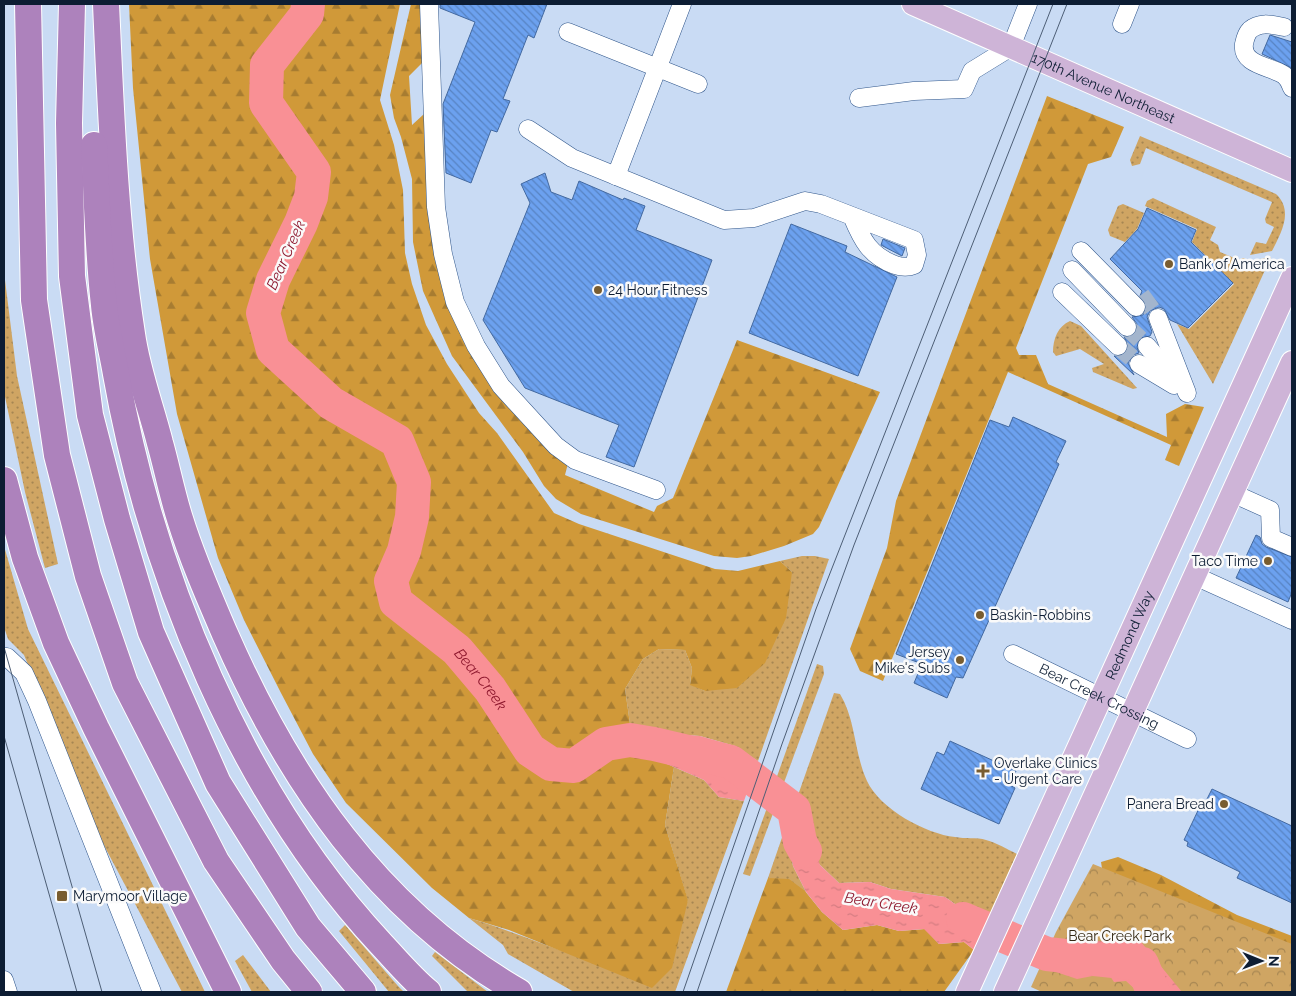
<svg xmlns="http://www.w3.org/2000/svg" width="1296" height="996" viewBox="0 0 1296 996" font-family="Raleway,sans-serif">
<style>
.grass{fill:url(#grass-dots)}
.forest{fill:url(#forest-firs)}
.park{fill:url(#park-crowns)}
.water{fill:url(#water-ripples)}
.lines{fill:none;stroke-linecap:round;stroke-linejoin:round}
.river{stroke:#f99095;stroke-width:34}
.building{fill:url(#building-back-hatch);stroke:#4369a0}
.minor-tunnel{stroke:#a3b5cd;stroke-width:18;stroke-dasharray:18 9;stroke-linecap:butt}
.minor-casing{stroke:#30568b;stroke-width:19}
.major-casing{stroke:#fff;stroke-width:24}
.highway-casing{stroke:#fff;stroke-width:28}
.minor{stroke:#fff;stroke-width:18}
.major{stroke:#ceb4d7;stroke-width:22}
.highway{stroke:#ad82bc;stroke-width:26}
.tram{stroke:#4d5e75;stroke-width:1}
.poi-dot{fill:#795d30;stroke:#fafafa;stroke-width:2}
.labels{text-anchor:middle;stroke-width:5;stroke-linejoin:round;paint-order:stroke}
.street-label{font-size:14px;fill:#0d1d33;stroke:#fafafa}
.poi-label{font-size:14px;fill:#0d1d33;stroke:#fafafa;text-anchor:start}
.park-label{font-size:14px;fill:#332712;stroke:#fafafa}
.water-label{font-size:15px;font-style:italic;fill:#8d172d;stroke:#fafafa}
</style>
<defs>
<pattern id="grass-dots" width="8" height="8" patternUnits="userSpaceOnUse" patternTransform="scale(1.25)"><rect width="8" height="8" fill="#cfa563"/><path d="M2 2h.1M6 6h.1" fill="none" stroke="#a68652" stroke-width="1.8" stroke-linecap="round"/></pattern>
<pattern id="forest-firs" width="22" height="20" patternUnits="userSpaceOnUse" patternTransform="scale(1.25)"><rect width="22" height="20" fill="#d09939"/><path d="M5 1l3.5 6h-7zM16 11l3.5 6h-7z" fill="#a77c31"/></pattern>
<pattern id="park-crowns" width="20" height="18" patternUnits="userSpaceOnUse" patternTransform="scale(1.25)"><rect width="20" height="18" fill="#cfa563"/><path d="M2 6a3 3 0 1 1 6 0M12 15a3 3 0 1 1 6 0" fill="none" stroke="#a68652"/></pattern>
<pattern id="water-ripples" width="26" height="14" patternUnits="userSpaceOnUse" patternTransform="scale(1.25)"><rect width="26" height="14" fill="#f99095"/><path d="M2 4q2-2 4 0t4 0M15 11q2-2 4 0t4 0" fill="none" stroke="#d47c81"/></pattern>
<pattern id="building-back-hatch" width="6" height="6" patternUnits="userSpaceOnUse" patternTransform="scale(1.25)"><rect width="6" height="6" fill="#6ca1ef"/><path d="M-1 5l2 2M0 0l6 6M5-1l2 2" fill="none" stroke="#5783c2"/></pattern>
</defs>
<rect width="100%" height="100%" fill="#c9dbf4"/>
<g class="grass">
<path d="M1140 136 1276 194C1294 211 1281 233 1272 251L1250 255 1256 242 1266 244 1274 227 1266 223 1265 219 1272 202 1146 148 1140 164 1132 166 1130 160Z"/>
<polygon points="1153,198 1216,227 1210,240 1218,245 1220,252 1239,260 1243,258 1251,261 1271,257 1213,384 1177,324 1189,329 1234,284 1192,242 1197,229 1145,206 1147,201"/>
<polygon points="1123,204 1144,213 1137,229 1125,242 1110,236 1108,230 1118,206"/>
<polygon points="4,272 17,376 58,564 45,568 25,492 4,392"/>
<path d="M1070 321 1081 326 1137 388 1133 389 1093 372 1092 368 1104 364 1080 349 1056 356 1053 352C1053 339 1058 326 1070 321Z"/>
<polygon points="4,546 28,629 205,992 182,992 100,838 24,655 8,639 4,627"/>
<polygon points="802,556 815,556 829,559 758,761 735,746 700,736 631,731 625,689 643,659 659,649 685,650 692,668 690,684 705,691 792,572 780,561"/>
<polygon points="817,664 823,666 824,674 782,788 775,782"/>
<path d="M834 693 840 694C856 720 854 753 867 781 880 809 926 834 955 837 965 839 977 837 986 840 997 843 1007 849 1017 854L985 925 945 897 891 889 870 882 839 883 819 864 797 798Z"/>
<path d="M674 767 704 780 719 797 744 801 675 992H574L508 954 503 945 469 918C506 929 541 944 577 956L688 901 665 825Z"/>
<polygon points="768,805 775,808 750,876 743,874"/>
<polygon points="786,826 793,866 806,892 768,878"/>
<polygon points="345,925 398,986 404,992 389,992 339,931"/>
<polygon points="435,952 488,992 468,992 432,956"/>
<polygon points="243,955 271,992 252,992 235,961"/>
</g>
<g class="forest">
<polygon points="129,4 400,4 380,100 394,145 403,190 405,253 412,284 426,325 447,364 479,413 497,433 554,513 579,524 715,569 738,571 780,561 792,572 786,618 765,663 737,688 705,691 690,685 692,668 685,650 659,649 643,659 625,689 631,731 637,751 674,767 665,825 688,900 672,968 652,988 509,930 469,918 432,888 346,803 313,754 281,693 244,620 218,558 177,414 150,259 133,88"/>
<polygon points="411,4 423,4 423,62 409,76 412,125 424,114 452,311 568,463 565,475 654,512 657,506 673,498 737,340 880,392 819,527 813,534 784,546 751,556 737,558 714,556 581,514 556,499 544,486 523,452 452,356 423,291 413,242 412,179 401,137 394,118 390,95"/>
<polygon points="1047,96 1124,127 1111,157 1088,164 1016,348 1019,355 1036,355 1048,384 1167,437 1166,414 1185,404 1204,407 1179,466 1165,460 1171,445 1008,372 883,681 860,671 850,649 887,548 896,501"/>
<polygon points="1118,857 1161,875 1237,915 1292,936 1292,962 1104,881 1101,862"/>
<polygon points="768,878 789,879 805,891 822,912 843,930 877,925 899,931 925,929 939,944 964,942 974,950 944,992 726,992"/>
</g>
<polygon class="park" points="1093,864 1292,944 1292,992 1042,992 1031,987 1056,932"/>
<g class="water">
<polygon points="631,731 700,736 735,746 758,761 744,801 719,797 704,780 637,751"/>
<polygon points="797,798 820,865 839,883 870,882 891,889 945,897 985,925 974,950 964,942 939,944 924,929 899,931 877,925 843,930 822,912 806,892 793,866 786,826"/>
<polygon points="1093,941 1141,942 1182,992 1138,992 1126,981 1114,982 1108,973 1077,979 1041,967 1048,950 1071,950"/>
</g>
<g class="lines">
<g class="river">
<path id="s1" d="M308 4 307 14 267 65 266 103 314 172 311 197 301 223 273 280 263 313 273 350 331 403 397 441 414 482 412 517 404 551 391 581 396 602 457 650 490 689 530 750 551 764 574 766 606 744 630 740 654 744 731 762 794 810 800 842 805 851"/>
<polyline points="963,919 1047,954 1142,964 1153,992"/>
</g>
</g>
<g class="building">
<polygon points="440,4 547,4 534,38 528,35 503,99 510,101 497,132 491,130 471,183 446,173 443,104 475,22 440,8"/>
<polygon points="1270,35 1292,42 1292,68 1262,54"/>
<polygon points="545,173 551,192 572,200 579,181 623,200 624,198 645,206 636,230 712,260 634,467 606,457 619,425 525,388 483,320 530,203 521,184"/>
<polygon points="1147,208 1196,230 1191,242 1233,283 1188,328 1170,320 1164,309 1159,307 1150,311 1147,317 1152,332 1150,336 1140,338 1137,347 1139,353 1133,355 1128,363 1134,375 1114,356 1120,356 1126,353 1128,344 1124,337 1134,335 1137,329 1137,324 1132,317 1143,315 1146,305 1140,296 1142,291 1110,259 1138,229"/>
<polygon points="791,224 847,246 845,252 897,277 858,376 749,333"/>
<polygon points="883,239 905,248 902,256 881,245"/>
<polygon points="1013,417 1066,441 1056,462 1059,464 963,678 956,677 947,698 914,683 922,664 896,654 990,420 1009,427"/>
<polygon points="1256,535 1260,537 1262,544 1266,547 1292,557 1292,592 1288,602 1236,578"/>
<polygon points="950,741 1016,771 1010,785 1015,788 999,824 921,789 937,752 944,755"/>
<polygon points="1212,789 1292,826 1292,903 1237,878 1240,872 1187,846 1188,842 1184,840 1203,800 1206,801"/>
</g>
<g class="lines">
<g class="minor-tunnel">
<polyline points="1141,295 1158,318"/>
<polyline points="1127,327 1147,346"/>
<polyline points="1118,346 1139,364"/>
</g>
<g class="minor-casing">
<g id="minor">
<polyline points="429,4 436,207 443,254 455,302 476,346 501,386 556,446 575,460 656,490"/>
<polyline points="1122,24 1130,4"/>
<path d="M1284 27C1273 25 1260 21 1250 30 1247 33 1245 39 1244 44 1241 65 1270 66 1284 75 1289 79 1290 83 1292 88"/>
<polyline points="568,32 698,84"/>
<polyline points="859,98 914,91 964,89 972,71 1011,47 1028,4"/>
<path d="M528 129 572 158 724 220 754 218 805 201 821 204 914 240 917 255 914 265C907 268 901 267 895 265 870 256 862 240 852 216"/>
<polyline points="616,176 682,4"/>
<polyline points="1081,251 1136,307"/>
<polyline points="1072,270 1127,327"/>
<polyline points="1062,292 1118,346"/>
<polyline points="1158,318 1187,393"/>
<polyline points="1147,346 1179,384"/>
<polyline points="1139,364 1174,385"/>
<polyline points="1232,493 1270,510 1271,538 1292,547"/>
<polyline points="1195,576 1292,620"/>
<path id="s2" d="M1013 654 1187 739"/>
<polyline points="4,657 7,657 24,673 37,701 152,992"/>
<polyline points="4,980 8,992"/>
</g>
</g>
<g class="major-casing">
<g id="major">
<path id="s3" d="M913 4 1292 171"/>
<path id="s4" d="M967 992 1292 278"/>
<polyline points="1005,992 1292,362"/>
</g>
</g>
<g class="highway-casing">
<g id="highway">
<polyline points="28,4 34,300 57,455 88,576 125,683 216,861 283,960 309,992"/>
<polyline points="72,4 69,123 72,276 90,415 117,519 151,632 218,783 308,927 363,992"/>
<path d="M106 4C111 114 115 225 132 334 137 371 151 407 160 443 167 468 172 494 180 519 192 558 209 597 225 634 289 780 378 911 519 992"/>
<path d="M94 145C97 198 98 252 104 305 106 328 112 351 116 374 152 576 241 794 382 945 397 961 411 978 428 992"/>
<polyline points="4,480 25,558 56,643 96,728 228,992"/>
</g>
</g>
<use href="#minor" class="minor"/>
<use href="#major" class="major"/>
<use href="#highway" class="highway"/>
<g class="tram">
<polyline points="4,647 102,992"/>
<polyline points="4,736 77,992"/>
<polyline points="683,992 816,609 1053,4"/>
<polyline points="697,992 782,744 854,545 1067,4"/>
</g>
</g>
<g class="poi-dot">
<circle cx="1169" cy="264" r="5"/>
<circle cx="598" cy="290" r="5"/>
<circle cx="1268" cy="561" r="5"/>
<circle cx="980" cy="615" r="5"/>
<circle cx="960" cy="660" r="5"/>
<path d="M980.5 763.5h5v5h5v5h-5v5h-5v-5h-5v-5h5z"/>
<circle cx="1224" cy="804" r="5"/>
<rect x="56" y="890" width="12" height="12" rx="2.5"/>
</g>
<g class="labels">
<g class="street-label">
<text dy="5" stroke="none"><textPath href="#s3" startOffset="208">170th Avenue Northeast</textPath></text>
<text dy="5" stroke="none"><textPath href="#s4" startOffset="392">Redmond Way</textPath></text>
<text dy="5" stroke="none"><textPath href="#s2" startOffset="96">Bear Creek Crossing</textPath></text>
</g>
<g class="poi-label">
<text x="1179" y="269">Bank of America</text>
<text x="608" y="295">24 Hour Fitness</text>
<text x="1258" y="566" text-anchor="end">Taco Time</text>
<text x="990" y="620">Baskin-Robbins</text>
<text x="950" y="657" text-anchor="end">Jersey<tspan x="950" dy="16">Mike's Subs</tspan></text>
<text x="994" y="768">Overlake Clinics<tspan x="994" dy="16">- Urgent Care</tspan></text>
<text x="1214" y="809" text-anchor="end">Panera Bread</text>
<text x="73" y="901">Marymoor Village</text>
</g>
<g class="park-label">
<text x="1120" y="941">Bear Creek Park</text>
</g>
<g class="water-label">
<text transform="translate(286 255) rotate(-66)" y="5">Bear Creek</text>
<text dy="5" stroke="none"><textPath href="#s1" startOffset="825">Bear Creek</textPath></text>
<text transform="translate(881 903) rotate(9)" y="5">Bear Creek</text>
</g>
</g>
<rect width="1296" height="996" fill="none" stroke="#0d1d33" stroke-width="10"/>
<g transform="translate(1261 961) rotate(91)" stroke="#fafafa" stroke-width="4" paint-order="stroke">
<path d="M0-4L9 19L0 12L-9 19Z" fill="#0d1d33"/>
<text y="-8" font-size="14" font-weight="bold" text-anchor="middle" fill="#0d1d33">N</text>
</g>
</svg>
